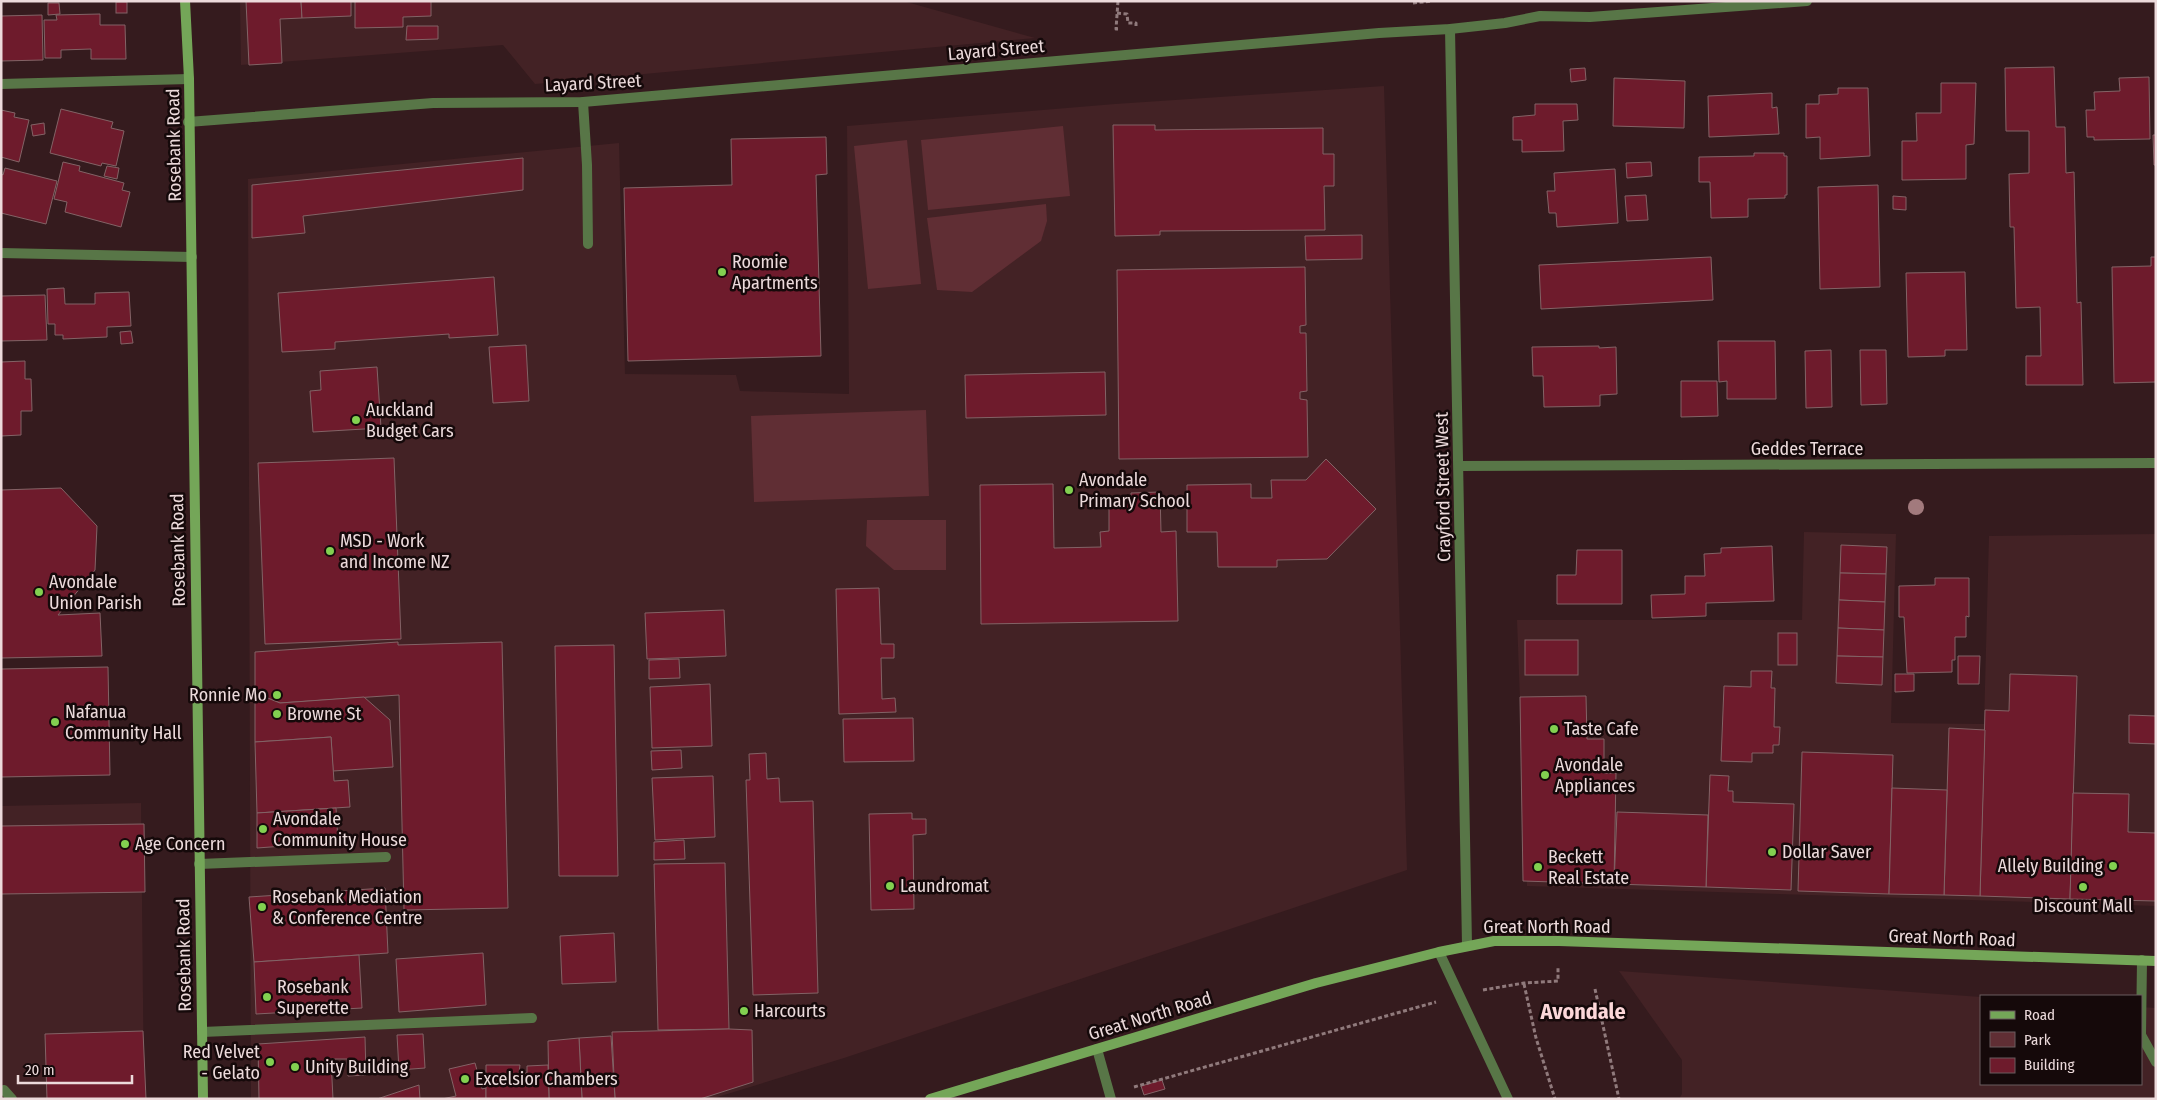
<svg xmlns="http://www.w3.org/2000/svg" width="2157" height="1100" viewBox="0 0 2157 1100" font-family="'Fira Sans Condensed',sans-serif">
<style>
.built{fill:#432225}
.green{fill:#602e34}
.building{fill:#6e1b2c;stroke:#836366}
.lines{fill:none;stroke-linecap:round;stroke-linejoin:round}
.path{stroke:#907a7c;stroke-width:3;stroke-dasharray:4 2.5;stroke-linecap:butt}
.lane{stroke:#587647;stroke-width:10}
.street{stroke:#587647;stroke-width:10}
.secondary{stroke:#74a658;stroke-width:10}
.tree{fill:#a27a7d}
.poi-dot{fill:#82d050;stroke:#15090a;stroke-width:2}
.labels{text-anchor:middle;stroke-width:5;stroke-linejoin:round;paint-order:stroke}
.street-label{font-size:18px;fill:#ecdadb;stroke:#15090a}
.poi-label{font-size:18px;fill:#ecdadb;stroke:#15090a;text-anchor:start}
.district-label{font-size:22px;font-weight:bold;fill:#fcd7d9;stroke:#15090a}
</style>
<rect width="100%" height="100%" fill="#351b1e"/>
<g class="built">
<polygon points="240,1 903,1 1035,38 535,84 503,45 241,65"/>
<polygon points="1384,86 1407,870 844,1058 711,1099 251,1099 248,179 619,143 625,374 736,375 740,391 849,394 847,126 1115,104"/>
<polygon points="1804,532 1896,534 1891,723 1984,724 1989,536 2156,534 2156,906 1527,886 1517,620 1802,620"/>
<polygon points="141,803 144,1099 1,1099 1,806"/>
<polygon points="1619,971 1981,997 1981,1084 2141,1084 2141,1007 2156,1008 2156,1099 1679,1099 1682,1094 1682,1060"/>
</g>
<g class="green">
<polygon points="1063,126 1070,196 928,210 921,140"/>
<polygon points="907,140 921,284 868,289 854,146"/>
<polygon points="1046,204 1047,221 1041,241 972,292 937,290 927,218"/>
<polygon points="926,410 929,496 754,502 751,416"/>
<polygon points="867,520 946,520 946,570 894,570 866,546"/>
</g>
<g class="building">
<polygon points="246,1 301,1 302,18 280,19 282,63 249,65"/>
<polygon points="301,1 351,1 351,16 302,18"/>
<polygon points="355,1 431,1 431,16 403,17 403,27 355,28"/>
<rect x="116" y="2" width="11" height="11"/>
<polygon points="48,3 59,3 60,14 48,15"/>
<polygon points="100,14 100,25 125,25 126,59 91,59 91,49 61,50 61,58 45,58 44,20 57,20 56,15"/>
<polygon points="42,15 43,60 1,61 1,16"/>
<polygon points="407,26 438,26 438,39 406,40"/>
<polygon points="2054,67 2056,127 2065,127 2066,173 2074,172 2077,303 2081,302 2083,385 2026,385 2026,356 2041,356 2040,307 2016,308 2014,227 2010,227 2009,174 2029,173 2029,131 2006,131 2005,68"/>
<polygon points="1585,68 1586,80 1571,82 1570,69"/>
<polygon points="2149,77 2150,139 2094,140 2094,137 2087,137 2086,110 2095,110 2094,92 2120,91 2119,78"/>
<polygon points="1614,78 1685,81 1684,128 1613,126"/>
<polygon points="1941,83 1976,83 1974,144 1966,145 1966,179 1902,180 1902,141 1917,141 1916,113 1941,113"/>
<polygon points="1838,88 1868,88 1870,156 1820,159 1820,137 1806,138 1806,104 1819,104 1819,95 1838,94"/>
<polygon points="1772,93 1772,108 1777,107 1779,134 1709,137 1708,96"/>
<polygon points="1535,104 1577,104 1578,120 1563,121 1564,151 1522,152 1522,140 1513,140 1513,117 1535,115"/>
<polygon points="61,109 113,122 111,128 124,131 116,166 102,163 101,166 50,153"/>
<polygon points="1,110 15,113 14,117 29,120 19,162 1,157"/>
<polygon points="44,123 45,134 33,136 31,125"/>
<polygon points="1113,125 1155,125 1155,130 1323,128 1323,154 1334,154 1334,186 1324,186 1325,230 1160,231 1160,235 1115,236"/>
<polygon points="2153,135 2156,135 2156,165 2154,165"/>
<polygon points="826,137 827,174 816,175 821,356 628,361 624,188 732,185 731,139"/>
<polygon points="1754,153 1784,153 1784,156 1787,156 1787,195 1785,195 1785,198 1748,199 1748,217 1711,218 1710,182 1699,182 1699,157 1754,156"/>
<polygon points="523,158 523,190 303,216 305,233 252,238 252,185"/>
<polygon points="63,162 80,166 79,171 124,183 122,190 130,192 121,227 65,212 67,202 54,199"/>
<polygon points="1651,162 1652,176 1627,178 1626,163"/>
<polygon points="107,166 119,168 117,179 104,176"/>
<polygon points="5,168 57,181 46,224 1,213 1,174 3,175"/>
<polygon points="1615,169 1618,223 1557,227 1556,213 1549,213 1547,191 1555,191 1554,173"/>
<polygon points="1878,185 1880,287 1820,289 1818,187"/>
<polygon points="1646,195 1648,220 1627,221 1625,196"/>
<polygon points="1893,196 1906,197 1906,210 1893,209"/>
<polygon points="1362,235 1362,259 1306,260 1305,236"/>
<polygon points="1711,257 1713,300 1541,309 1539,265"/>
<polygon points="2151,257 2156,257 2156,382 2114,383 2112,267 2151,266"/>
<polygon points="1305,267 1306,325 1300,326 1300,333 1306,333 1307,391 1300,392 1300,399 1307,400 1308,457 1119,459 1117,270"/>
<polygon points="1965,272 1967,350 1945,350 1945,356 1908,357 1906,273"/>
<polygon points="494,277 498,335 449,338 449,334 335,342 335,349 282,352 278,293"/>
<polygon points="64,288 65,304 95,304 95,293 129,292 131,326 107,327 107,337 63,339 63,335 55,335 55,324 48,324 47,289"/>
<polygon points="45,295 47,340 1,341 1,296"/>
<polygon points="131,331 133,343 121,344 120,332"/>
<polygon points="1718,341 1775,341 1776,399 1727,399 1727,381 1719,382"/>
<polygon points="526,345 529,401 493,403 489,347"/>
<polygon points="1599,346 1599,348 1616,347 1617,394 1600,395 1600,406 1544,407 1543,376 1533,376 1532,347"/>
<polygon points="1831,350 1832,407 1806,408 1805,351"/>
<polygon points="1860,350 1886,350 1887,404 1861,405"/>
<polygon points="25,361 25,379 31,379 32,411 21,411 21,435 1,436 1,362"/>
<polygon points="377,367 381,428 313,432 310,391 321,390 320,371"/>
<polygon points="1105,372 1106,415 966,418 965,375"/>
<polygon points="1681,381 1717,381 1718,416 1681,417"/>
<polygon points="394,458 401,639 265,644 258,463"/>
<polygon points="1326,459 1376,509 1327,559 1277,560 1277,567 1218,567 1217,532 1187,532 1187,485 1251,484 1251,498 1272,498 1271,480 1306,480"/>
<polygon points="1053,484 1054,548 1101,547 1100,532 1109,531 1109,503 1131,502 1131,493 1160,492 1161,532 1176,531 1178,621 981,624 980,485"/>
<polygon points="61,488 97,526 95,570 58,615 100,613 102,656 1,658 1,490"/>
<polygon points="1841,545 1887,547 1886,574 1840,573"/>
<polygon points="1772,546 1774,601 1706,603 1706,616 1652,618 1651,595 1685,594 1685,576 1705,576 1704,554 1721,553 1721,548"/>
<polygon points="1577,550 1622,550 1622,604 1557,604 1557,575 1576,575"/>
<polygon points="1840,573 1886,574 1885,602 1839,600"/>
<polygon points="1935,578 1969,578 1969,617 1966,616 1966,637 1955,637 1955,660 1952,660 1952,672 1907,673 1904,617 1899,617 1899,586 1935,585"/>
<polygon points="879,588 881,644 894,644 894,658 881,658 882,699 895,698 896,712 839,714 836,589"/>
<polygon points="1839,600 1885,602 1884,630 1838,628"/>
<polygon points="724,610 726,656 647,659 645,613"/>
<polygon points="1838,628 1884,630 1883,657 1837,656"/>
<rect x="1778" y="633" width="19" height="32"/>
<rect x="1525" y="640" width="53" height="35"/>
<polygon points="398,642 398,645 502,642 508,908 404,910 399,695 280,703 255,693 255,652"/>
<polygon points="614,645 618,876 559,876 555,646"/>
<polygon points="1837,656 1883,657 1882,685 1836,683"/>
<polygon points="1958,656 1980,656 1979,684 1958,684"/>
<polygon points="679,659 680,678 649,679 649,660"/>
<polygon points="108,667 110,775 1,777 1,669"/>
<polygon points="1751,671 1772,671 1771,688 1775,688 1774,727 1780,727 1779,745 1773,745 1773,753 1752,753 1752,762 1721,761 1724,686 1751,687"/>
<polygon points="1895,674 1914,674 1914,691 1895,692"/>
<polygon points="2010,674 2077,676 2070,899 1980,896 1985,710 2009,711"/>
<polygon points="710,684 712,746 652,748 650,687"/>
<polygon points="255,693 280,703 364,697 390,720 393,767 333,771 331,737 255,742"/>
<polygon points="1586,696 1587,739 1604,739 1604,773 1616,773 1614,884 1523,881 1520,697"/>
<polygon points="2129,715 2156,716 2156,744 2129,743"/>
<polygon points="913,718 914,761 844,762 843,719"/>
<polygon points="1949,728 1985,730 1980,896 1944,895"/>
<polygon points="331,737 334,781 348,780 350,807 257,813 255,742"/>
<polygon points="681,750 682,768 652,770 651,751"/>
<polygon points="1802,752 1893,755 1889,894 1798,891"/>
<polygon points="766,753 767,779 779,778 780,802 813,801 818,993 753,995 746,780 750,780 749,754"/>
<polygon points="1710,775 1729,776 1728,791 1733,791 1733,802 1794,804 1791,890 1706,887"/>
<polygon points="713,776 715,837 655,840 652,778"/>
<polygon points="1892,788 1947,790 1944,895 1889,894"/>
<polygon points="2073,793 2129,794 2128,832 2156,833 2156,901 2070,899"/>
<polygon points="336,808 338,842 257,848 257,813"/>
<polygon points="1617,812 1708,815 1706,887 1614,884"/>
<polygon points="912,813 912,819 926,819 926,834 913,835 914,909 871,910 869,814"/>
<polygon points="144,824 145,892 1,894 1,826"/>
<polygon points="684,840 685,859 654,860 654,842"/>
<polygon points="725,863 729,1029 658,1030 654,864"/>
<polygon points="385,888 388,953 254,962 249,897"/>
<polygon points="614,933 616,982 562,984 560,936"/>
<polygon points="483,953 486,1005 399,1012 396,959"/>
<polygon points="359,955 362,1008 256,1014 254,962"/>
<polygon points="729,1029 752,1030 753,1082 700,1099 615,1099 612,1032"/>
<polygon points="143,1031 146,1099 47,1099 45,1034"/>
<polygon points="423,1034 425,1068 399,1070 397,1035"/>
<polygon points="611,1036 615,1099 582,1099 579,1038"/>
<polygon points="365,1037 366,1075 348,1076 347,1059 331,1059 333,1099 259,1099 258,1044"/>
<polygon points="579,1038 582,1099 549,1099 548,1041"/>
<polygon points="475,1063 482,1089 486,1088 486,1099 442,1099 456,1096 449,1069"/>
<polygon points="486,1065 520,1065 519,1073 527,1073 527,1066 548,1065 549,1099 486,1099"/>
<polygon points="1162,1080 1165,1089 1144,1095 1141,1086"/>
<polygon points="419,1085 420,1099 377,1099"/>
</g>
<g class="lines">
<g class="path">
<polyline points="1413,3 1432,1"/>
<polyline points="1117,13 1127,14 1128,23 1136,23 1136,28"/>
<polyline points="1118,29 1116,29 1118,1"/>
<polyline points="1524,984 1536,1038 1555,1099"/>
<polyline points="1595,989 1619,1099"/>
<polyline points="1483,990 1524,983 1558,981 1558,966"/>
<polyline points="1134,1087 1436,1002"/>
</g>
<g class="lane">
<polyline points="1,84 189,79"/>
<polyline points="583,102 587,165 588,244"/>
<polyline points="1,253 192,257"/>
<polyline points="199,864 386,857"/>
<polyline points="1439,952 1508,1099"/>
<polyline points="2142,960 2141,1035 2156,1062"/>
<polyline points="202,1032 532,1018"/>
<polyline points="1097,1049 1111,1099"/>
<polyline points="4,1090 12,1099"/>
</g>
<g class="street">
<polyline points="1450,29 1467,945"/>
<polyline points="188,122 433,103 583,102 1379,33 1450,29 1505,23 1540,16 1590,17 1807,1"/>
<polyline points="1459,466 2156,463"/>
</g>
<g class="secondary">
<polyline points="185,1 189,79 203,1099"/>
<polyline points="930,1099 1316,983 1439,952 1494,941 1559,941 2156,961"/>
</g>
</g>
<circle class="tree" cx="1916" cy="507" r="8"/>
<g class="poi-dot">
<circle cx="722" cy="272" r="5"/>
<circle cx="356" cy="420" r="5"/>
<circle cx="1069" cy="490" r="5"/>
<circle cx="330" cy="551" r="5"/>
<circle cx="39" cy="592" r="5"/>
<circle cx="277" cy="695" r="5"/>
<circle cx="277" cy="714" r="5"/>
<circle cx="55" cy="722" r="5"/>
<circle cx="1554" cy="729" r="5"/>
<circle cx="1545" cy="775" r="5"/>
<circle cx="263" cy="829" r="5"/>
<circle cx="125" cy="844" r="5"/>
<circle cx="1772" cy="852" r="5"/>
<circle cx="2113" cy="866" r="5"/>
<circle cx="1538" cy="867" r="5"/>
<circle cx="890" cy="886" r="5"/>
<circle cx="2083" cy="887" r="5"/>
<circle cx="262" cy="907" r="5"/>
<circle cx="267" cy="997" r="5"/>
<circle cx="744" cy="1011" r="5"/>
<circle cx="270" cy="1062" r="5"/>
<circle cx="295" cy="1067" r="5"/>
<circle cx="465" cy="1079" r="5"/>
</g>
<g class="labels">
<g class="street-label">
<text transform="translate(996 50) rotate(-5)" y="6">Layard Street</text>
<text transform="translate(593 83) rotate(-3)" y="6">Layard Street</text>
<text transform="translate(174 145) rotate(-91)" y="6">Rosebank Road</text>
<text x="1807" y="455">Geddes Terrace</text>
<text transform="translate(1443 487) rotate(-91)" y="6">Crayford Street West</text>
<text transform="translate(178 550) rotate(-91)" y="6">Rosebank Road</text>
<text x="1547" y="933">Great North Road</text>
<text transform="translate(1952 938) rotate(2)" y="6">Great North Road</text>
<text transform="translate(184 955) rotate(-91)" y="6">Rosebank Road</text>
<text transform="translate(1150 1016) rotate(-17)" y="6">Great North Road</text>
</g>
<g class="poi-label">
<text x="732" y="268">Roomie<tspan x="732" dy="21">Apartments</tspan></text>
<text x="366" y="416">Auckland<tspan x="366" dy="21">Budget Cars</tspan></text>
<text x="1079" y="486">Avondale<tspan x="1079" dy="21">Primary School</tspan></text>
<text x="340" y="547">MSD - Work<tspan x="340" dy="21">and Income NZ</tspan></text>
<text x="49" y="588">Avondale<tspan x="49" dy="21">Union Parish</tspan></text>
<text x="267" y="701" text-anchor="end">Ronnie Mo</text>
<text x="65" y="718">Nafanua<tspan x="65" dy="21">Community Hall</tspan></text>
<text x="287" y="720">Browne St</text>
<text x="1564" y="735">Taste Cafe</text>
<text x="1555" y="771">Avondale<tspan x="1555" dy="21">Appliances</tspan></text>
<text x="273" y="825">Avondale<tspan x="273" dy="21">Community House</tspan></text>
<text x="135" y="850">Age Concern</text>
<text x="1782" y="858">Dollar Saver</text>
<text x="1548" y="863">Beckett<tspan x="1548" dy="21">Real Estate</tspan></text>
<text x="2103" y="872" text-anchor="end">Allely Building</text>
<text x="900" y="892">Laundromat</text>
<text x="272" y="903">Rosebank Mediation<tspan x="272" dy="21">&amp; Conference Centre</tspan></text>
<text x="2083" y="912" text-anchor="middle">Discount Mall</text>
<text x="277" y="993">Rosebank<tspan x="277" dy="21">Superette</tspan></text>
<text x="754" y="1017">Harcourts</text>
<text x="260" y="1058" text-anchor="end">Red Velvet<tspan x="260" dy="21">- Gelato</tspan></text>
<text x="305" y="1073">Unity Building</text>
<text x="475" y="1085">Excelsior Chambers</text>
</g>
<g class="district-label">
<text x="1583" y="1019">Avondale</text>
</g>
</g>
<rect width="2157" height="1100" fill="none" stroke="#ecdadb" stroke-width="5"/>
<rect x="1980" y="995" width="162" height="90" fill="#15090a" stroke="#6b5d5e"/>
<rect x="1990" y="1011" width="25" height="8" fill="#74a658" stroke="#6b5d5e"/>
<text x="2024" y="1020" font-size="15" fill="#ecdadb">Road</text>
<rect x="1990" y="1032" width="25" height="15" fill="#602e34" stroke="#6b5d5e"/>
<text x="2024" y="1045" font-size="15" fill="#ecdadb">Park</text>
<rect x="1990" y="1058" width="25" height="15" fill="#6e1b2c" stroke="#6b5d5e"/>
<text x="2024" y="1070" font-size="15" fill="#ecdadb">Building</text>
<path d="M18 1075v8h114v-8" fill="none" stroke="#ecdadb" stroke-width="2.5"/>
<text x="25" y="1075" font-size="15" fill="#ecdadb" stroke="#15090a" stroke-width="4" paint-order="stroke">20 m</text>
</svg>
